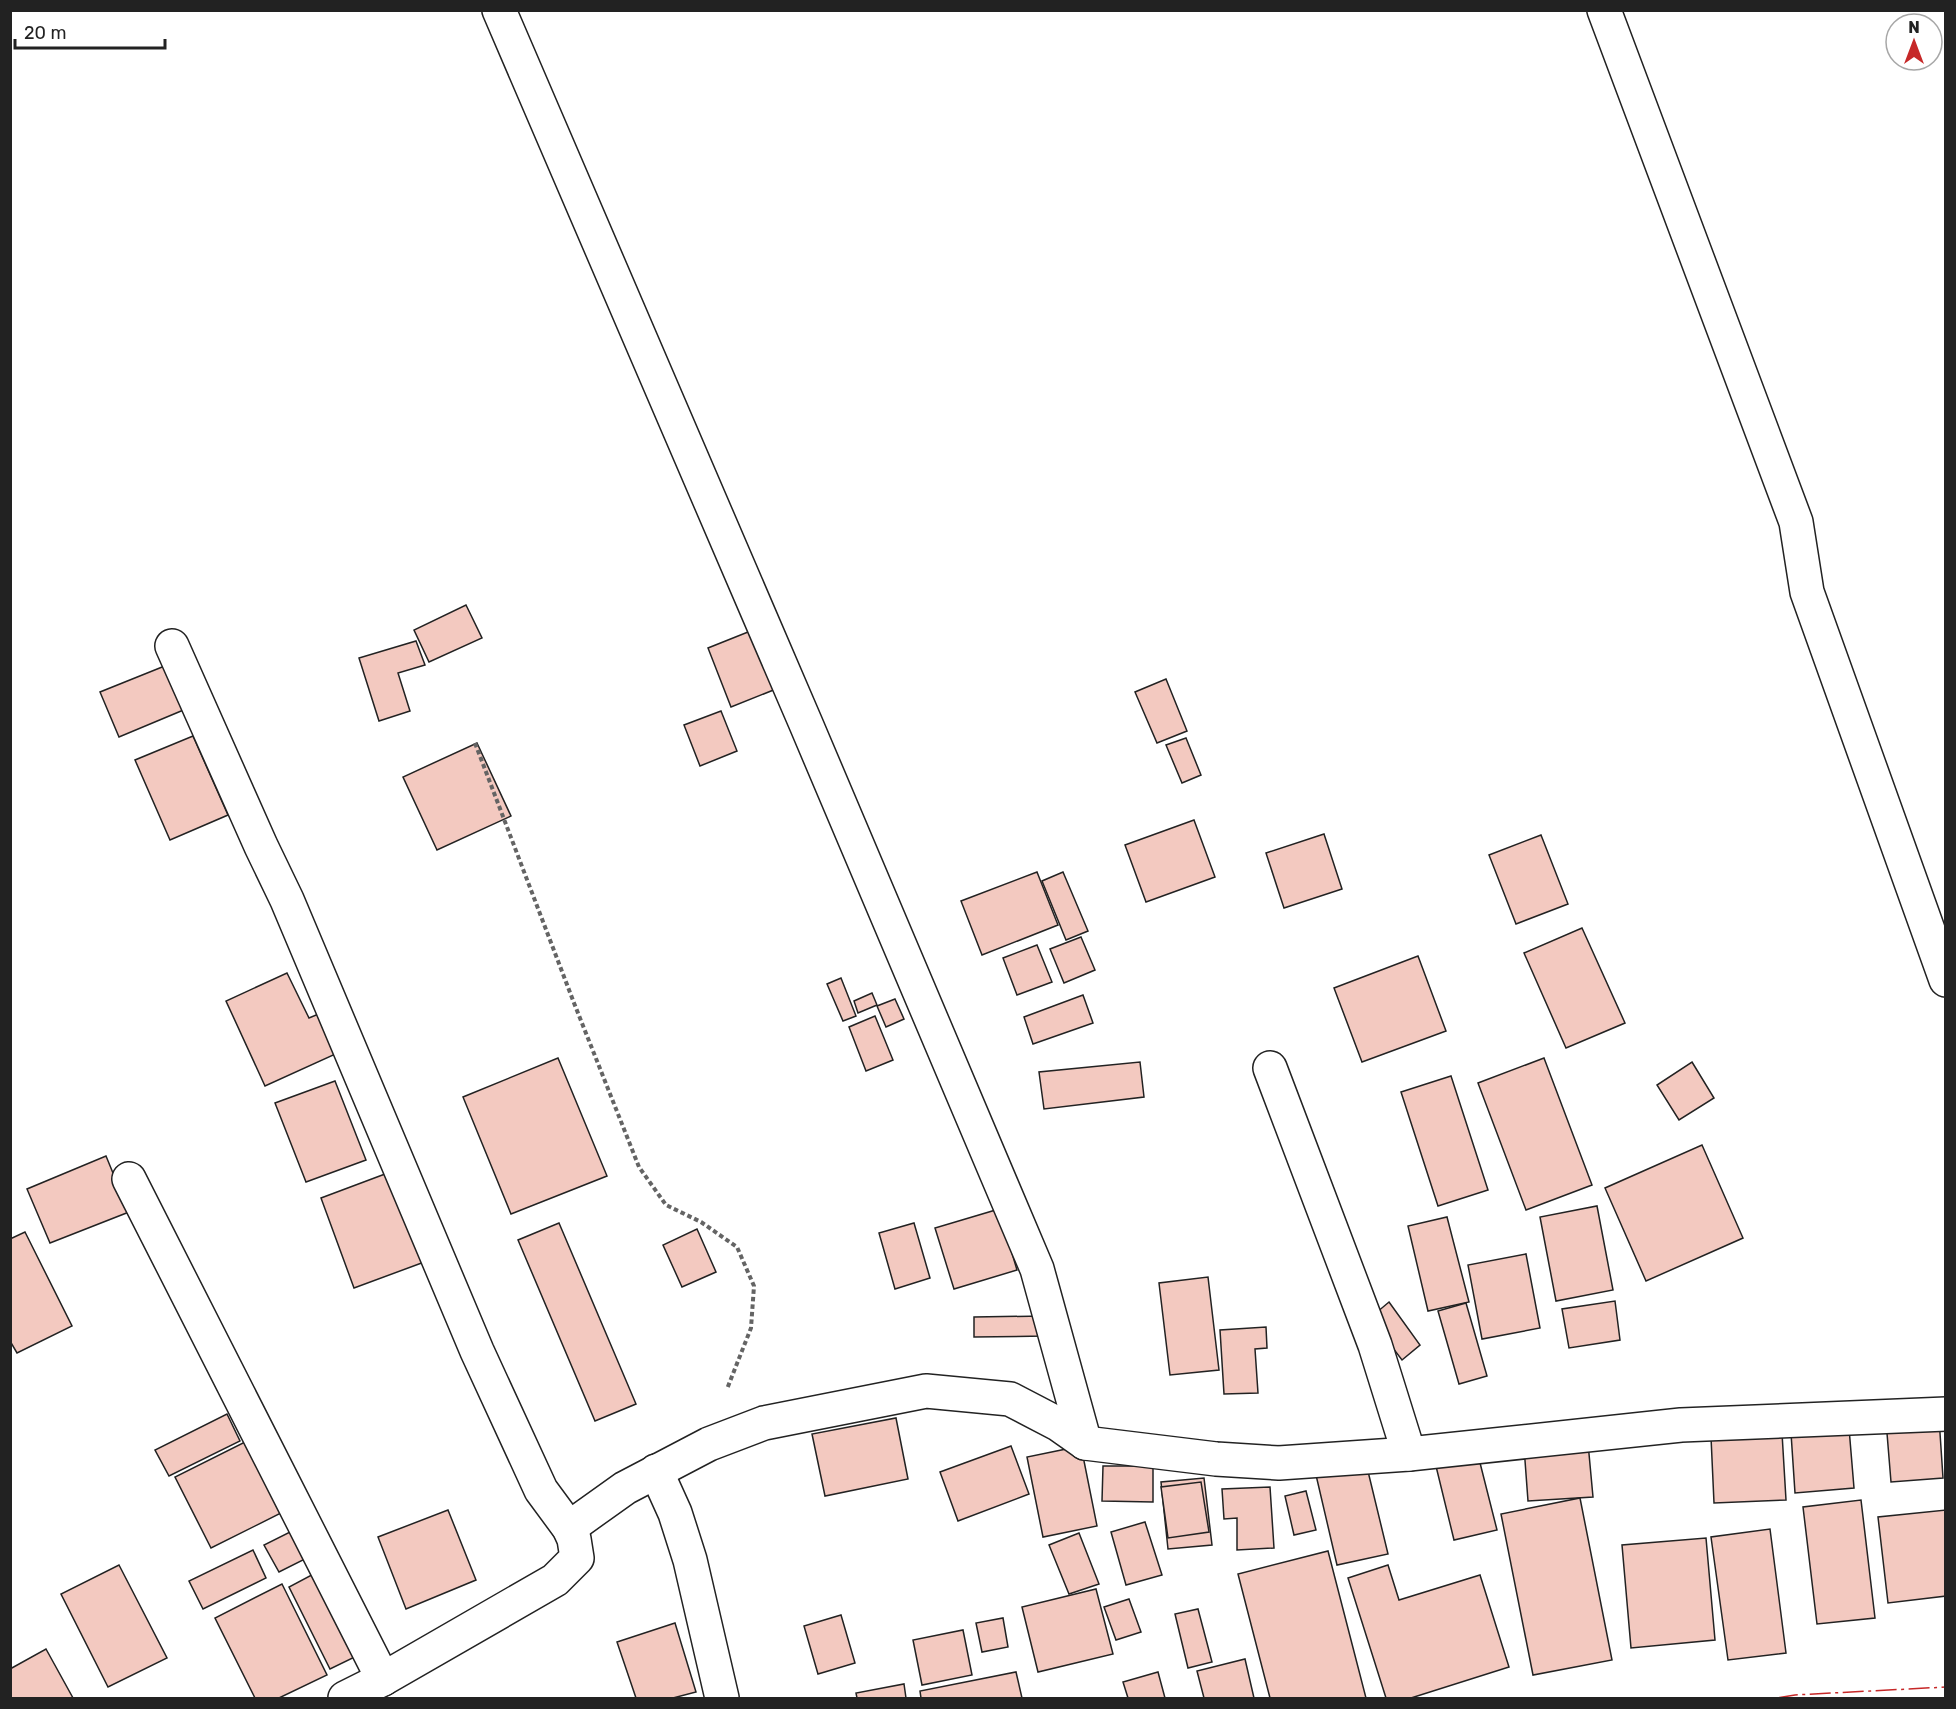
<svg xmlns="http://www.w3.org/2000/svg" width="1956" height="1709" viewBox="0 0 1956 1709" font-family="Rubik,sans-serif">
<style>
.building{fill:#f3c9c0;stroke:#222;stroke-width:1.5}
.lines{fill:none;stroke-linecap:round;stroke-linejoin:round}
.minor-casing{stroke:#222;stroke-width:36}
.path{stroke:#646464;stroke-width:4;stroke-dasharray:4.5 3;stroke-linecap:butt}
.minor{stroke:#fff;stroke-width:33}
.power{stroke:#c62828;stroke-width:1.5;stroke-dasharray:21 4.5 3 4.5;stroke-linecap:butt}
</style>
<rect width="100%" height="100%" fill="#fff"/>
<g class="building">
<polygon points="466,605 482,638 429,662 414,630"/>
<polygon points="758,628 781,687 731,707 708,648"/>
<polygon points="416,641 425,665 398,673 410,711 379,721 359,658"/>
<polygon points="187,657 205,701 119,737 100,692"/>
<polygon points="1166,679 1187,731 1157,743 1135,692"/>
<polygon points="721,711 737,751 700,766 684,725"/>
<polygon points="193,736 228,815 170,840 135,760"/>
<polygon points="1186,738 1201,775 1182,783 1166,745"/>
<polygon points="477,743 511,816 437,850 403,777"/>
<polygon points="1194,820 1215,877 1146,902 1125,845"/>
<polygon points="1324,834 1342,889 1284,908 1266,853"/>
<polygon points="1541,835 1568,904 1516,924 1489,855"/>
<polygon points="1037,872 1058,925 982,955 961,901"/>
<polygon points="1063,872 1088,931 1066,940 1042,881"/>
<polygon points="1582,928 1625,1023 1566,1048 1524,953"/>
<polygon points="1081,937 1095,970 1064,983 1050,949"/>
<polygon points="1037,945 1052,982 1017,995 1003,958"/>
<polygon points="1418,956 1446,1031 1362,1062 1334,988"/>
<polygon points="287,973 309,1018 321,1013 340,1052 265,1086 226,1001"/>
<polygon points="841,978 856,1016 843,1021 827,984"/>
<polygon points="872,993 877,1005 858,1013 854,1001"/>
<polygon points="1083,995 1093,1023 1033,1044 1024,1017"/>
<polygon points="895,999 904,1019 886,1027 877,1006"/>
<polygon points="875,1016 893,1060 866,1071 849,1027"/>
<polygon points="558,1058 607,1176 511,1214 463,1097"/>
<polygon points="1544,1058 1592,1185 1526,1210 1478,1083"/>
<polygon points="1140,1062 1144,1097 1044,1109 1039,1072"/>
<polygon points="1692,1062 1714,1098 1679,1120 1657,1085"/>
<polygon points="1451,1076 1488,1190 1438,1206 1401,1092"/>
<polygon points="335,1081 366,1160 306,1182 275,1103"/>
<polygon points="1702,1145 1743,1238 1646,1281 1605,1188"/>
<polygon points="106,1156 129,1212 50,1243 27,1189"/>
<polygon points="393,1171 427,1261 354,1288 321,1198"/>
<polygon points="1597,1206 1613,1290 1556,1301 1540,1217"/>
<polygon points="999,1209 1017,1270 954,1289 935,1228"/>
<polygon points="1447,1217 1469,1302 1428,1311 1408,1226"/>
<polygon points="559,1223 636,1404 595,1421 518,1240"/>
<polygon points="914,1223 930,1278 895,1289 879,1233"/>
<polygon points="697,1229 716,1272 682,1287 663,1245"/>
<polygon points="25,1232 72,1326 17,1353 10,1341 10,1239"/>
<polygon points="1526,1254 1540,1328 1482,1339 1468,1265"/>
<polygon points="1208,1277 1219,1370 1170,1375 1159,1283"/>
<polygon points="1615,1301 1620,1340 1569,1348 1562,1309"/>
<polygon points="1389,1302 1420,1345 1402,1360 1370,1318"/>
<polygon points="1466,1303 1487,1376 1459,1384 1438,1311"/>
<polygon points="1044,1316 1045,1336 974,1337 974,1317"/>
<polygon points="1266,1327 1267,1348 1255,1349 1258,1393 1224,1394 1220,1330"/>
<polygon points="227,1414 240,1441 169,1476 155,1450"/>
<polygon points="896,1418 908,1479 825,1496 812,1434"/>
<polygon points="1939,1418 1943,1478 1891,1482 1886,1421"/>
<polygon points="1849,1428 1854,1488 1795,1493 1791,1433"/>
<polygon points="1782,1433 1786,1500 1714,1503 1711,1437"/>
<polygon points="249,1440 285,1511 211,1548 175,1477"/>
<polygon points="1588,1443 1593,1497 1528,1501 1524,1447"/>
<polygon points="1011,1446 1029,1494 958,1521 940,1472"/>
<polygon points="1081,1446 1097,1526 1043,1537 1027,1457"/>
<polygon points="1476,1447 1497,1530 1454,1540 1434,1458"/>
<polygon points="1366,1463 1388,1554 1337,1565 1316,1475"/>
<polygon points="1103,1466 1153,1466 1153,1502 1102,1501"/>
<polygon points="1204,1478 1212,1545 1168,1549 1161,1482"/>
<polygon points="1201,1482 1209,1532 1168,1538 1161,1487"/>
<polygon points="1270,1487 1274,1548 1237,1550 1237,1518 1224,1519 1222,1489"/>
<polygon points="1306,1491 1316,1530 1294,1535 1285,1496"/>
<polygon points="1580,1498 1612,1660 1533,1675 1501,1514"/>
<polygon points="1861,1500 1875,1618 1817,1624 1803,1507"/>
<polygon points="448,1510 476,1580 406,1609 378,1537"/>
<polygon points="1946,1510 1946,1596 1888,1603 1878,1517"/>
<polygon points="1145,1522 1162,1575 1126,1585 1111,1532"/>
<polygon points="300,1527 313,1555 279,1572 264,1545"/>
<polygon points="1770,1529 1786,1653 1728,1660 1711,1537"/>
<polygon points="1079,1533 1099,1584 1069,1594 1049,1545"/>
<polygon points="1706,1538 1715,1640 1631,1648 1622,1545"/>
<polygon points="253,1550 266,1578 203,1609 189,1581"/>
<polygon points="1328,1551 1366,1698 1270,1698 1238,1574"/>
<polygon points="119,1565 167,1658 108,1687 61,1594"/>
<polygon points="1388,1565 1399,1600 1480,1575 1509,1667 1411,1698 1386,1698 1348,1578"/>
<polygon points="321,1570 363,1653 330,1669 289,1587"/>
<polygon points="282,1584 327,1675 279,1698 255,1698 215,1618"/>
<polygon points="1096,1589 1113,1654 1038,1672 1022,1607"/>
<polygon points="1129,1599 1141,1632 1116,1640 1104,1607"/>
<polygon points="1198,1609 1212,1662 1188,1668 1175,1614"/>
<polygon points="841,1615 855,1663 818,1674 804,1626"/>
<polygon points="1003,1618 1008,1647 982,1652 976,1623"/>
<polygon points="675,1623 696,1692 673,1698 636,1698 617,1642"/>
<polygon points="963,1630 972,1675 922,1685 913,1640"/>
<polygon points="46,1649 73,1698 10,1698 10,1669"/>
<polygon points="1245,1659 1254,1698 1204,1698 1197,1671"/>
<polygon points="1016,1672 1022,1698 921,1698 920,1691"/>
<polygon points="1158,1672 1165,1698 1128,1698 1123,1682"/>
<polygon points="904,1684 906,1698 857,1698 856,1693"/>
</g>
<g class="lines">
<g class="minor-casing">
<g id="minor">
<polyline points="499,10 806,724 1037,1269 1085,1443"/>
<polyline points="1604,10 1796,522 1807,592 1946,980"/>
<polyline points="172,646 261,846 287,900 477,1351 541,1490 569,1528 574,1539 577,1558 555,1580 383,1679 345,1698"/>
<polyline points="1270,1068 1375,1345 1409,1454"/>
<polyline points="129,1179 383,1679"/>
<polyline points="656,1471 675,1513 690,1560 722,1698"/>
<polyline points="569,1528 625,1488 709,1444 764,1423 926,1391 1010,1399 1058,1424 1085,1443 1216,1459 1279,1463 1409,1454 1681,1425 1946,1414"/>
</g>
</g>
<polyline class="path" points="475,743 574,1003 639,1167 666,1205 701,1222 737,1247 754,1286 751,1328 727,1389"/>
<use href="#minor" class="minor"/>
<polyline class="power" points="1777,1698 1795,1695 1946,1687"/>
</g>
<rect width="1956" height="1709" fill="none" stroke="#222222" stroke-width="24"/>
<g transform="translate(1914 42)"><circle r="28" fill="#ffffff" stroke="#a7a7a7" stroke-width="1.5"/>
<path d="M0-4.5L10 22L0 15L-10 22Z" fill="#c62828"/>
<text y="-9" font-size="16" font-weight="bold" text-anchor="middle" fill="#222222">N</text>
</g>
<path d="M15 39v9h150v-9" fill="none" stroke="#222222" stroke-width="3"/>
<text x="24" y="39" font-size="18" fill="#222222" stroke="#ffffff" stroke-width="4.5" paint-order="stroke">20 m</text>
</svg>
